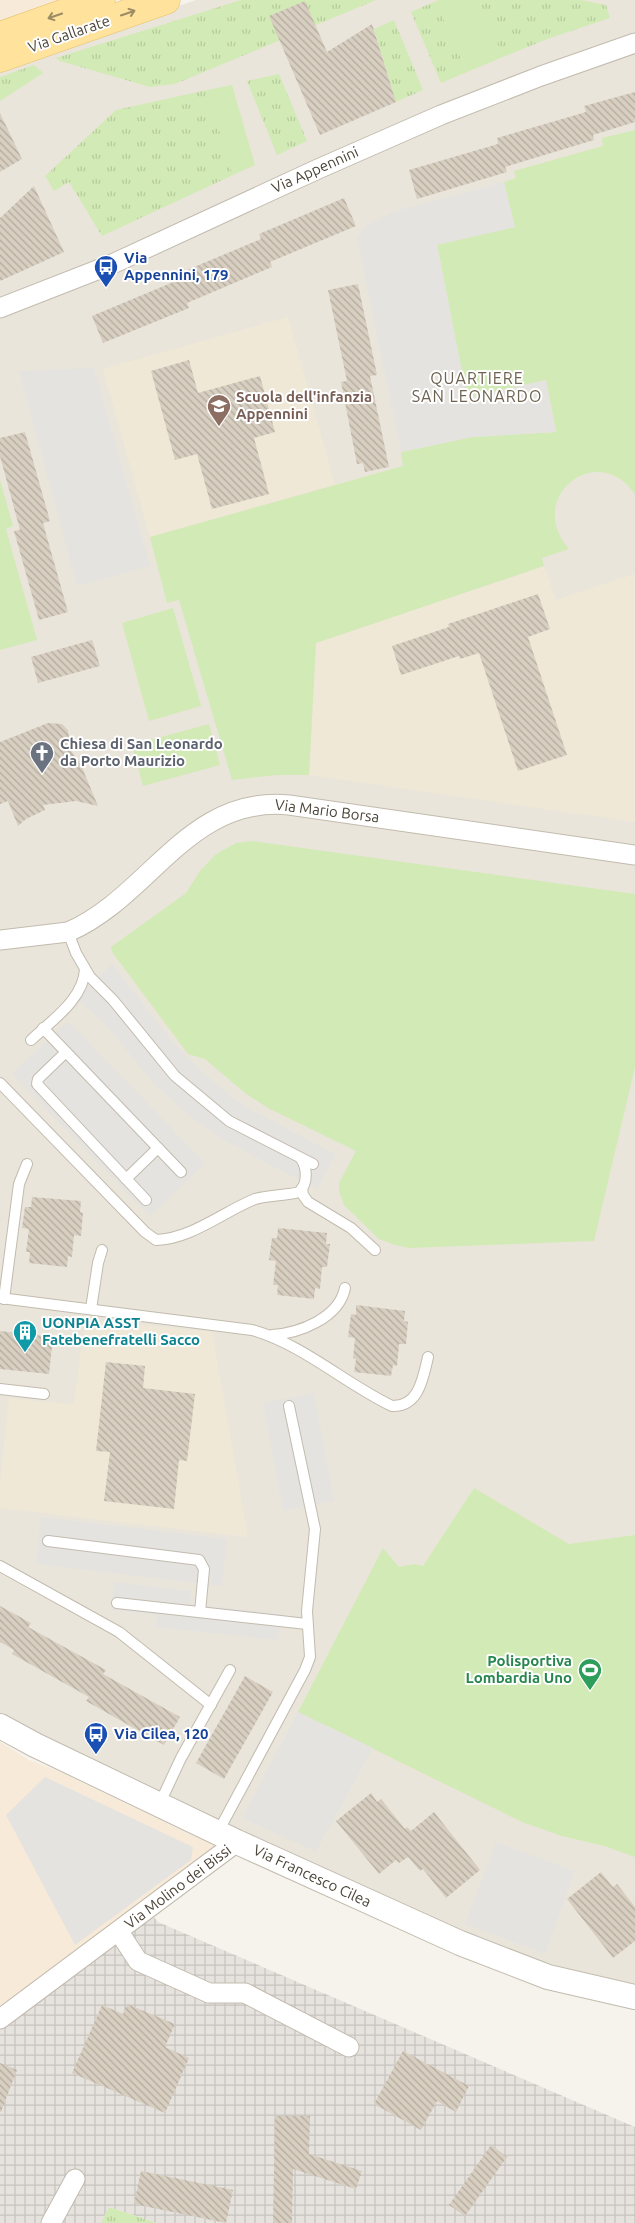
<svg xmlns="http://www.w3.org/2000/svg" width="635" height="2223" viewBox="0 0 635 2223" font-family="Ubuntu,sans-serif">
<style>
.residential{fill:#eae5da}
.commercial{fill:#f7ead8}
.industrial{fill:url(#industrial-grid)}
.education{fill:#efe8d6}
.grass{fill:url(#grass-tufts)}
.park{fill:#d2eab5}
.parking{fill:#e5e3e0}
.building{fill:url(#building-back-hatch)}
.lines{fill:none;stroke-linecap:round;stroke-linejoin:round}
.service-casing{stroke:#c2bbae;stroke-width:12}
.minor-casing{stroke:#c2bbae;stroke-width:21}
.tertiary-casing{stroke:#c2bbae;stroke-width:26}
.primary-casing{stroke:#e6c16a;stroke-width:29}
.service{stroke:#fff;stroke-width:10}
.minor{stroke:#fff;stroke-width:19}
.tertiary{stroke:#fff;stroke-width:24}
.primary{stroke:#ffe39c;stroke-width:28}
.oneway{stroke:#9c8c66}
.labels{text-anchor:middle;stroke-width:4;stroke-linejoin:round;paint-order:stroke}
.street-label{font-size:15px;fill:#4b4439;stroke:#fff}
.transit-label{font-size:15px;font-weight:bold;fill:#164399;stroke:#fff;text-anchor:start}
.education-label{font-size:15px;font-weight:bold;fill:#785e54;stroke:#fff;text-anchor:start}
.worship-label{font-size:15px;font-weight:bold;fill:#5b616d;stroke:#fff;text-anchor:start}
.culture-label{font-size:15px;font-weight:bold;fill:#0d838f;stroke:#fff;text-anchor:start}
.leisure-label{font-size:15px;font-weight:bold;fill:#27864d;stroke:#fff;text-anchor:end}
.neighbourhood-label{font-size:16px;letter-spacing:1px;fill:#6e6250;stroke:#fff}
</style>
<defs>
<pattern id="industrial-grid" width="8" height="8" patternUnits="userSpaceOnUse" patternTransform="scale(1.25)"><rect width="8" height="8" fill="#e6e2dd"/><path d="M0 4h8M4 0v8" fill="none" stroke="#c7c3be"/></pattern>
<pattern id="grass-tufts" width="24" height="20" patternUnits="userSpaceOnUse" patternTransform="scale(1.25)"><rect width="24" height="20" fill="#d2eab5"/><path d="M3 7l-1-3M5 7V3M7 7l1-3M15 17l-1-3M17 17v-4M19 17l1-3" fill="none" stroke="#b6ca9c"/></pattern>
<pattern id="building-back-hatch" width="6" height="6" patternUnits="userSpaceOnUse" patternTransform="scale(1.25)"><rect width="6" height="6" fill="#d8cfc1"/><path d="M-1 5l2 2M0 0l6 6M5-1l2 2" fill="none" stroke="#b1aa9e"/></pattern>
</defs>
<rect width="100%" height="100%" fill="#f6f3ec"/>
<polygon class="residential" points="196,0 635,0 635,1984 569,1970 480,1941 0,1724 0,67"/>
<g class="commercial">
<polygon points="0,0 84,0 0,30"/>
<polygon points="0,1742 29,1760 56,1770 223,1850 0,2015"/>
</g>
<polygon class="industrial" points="148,1910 158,1922 635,2127 635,2223 157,2223 109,2207 101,2223 0,2223 0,2019"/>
<g class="education">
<polygon points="288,317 335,485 150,537 103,369"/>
<polygon points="544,566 556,600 635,574 635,822 309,775 316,643"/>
<polygon points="85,1319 212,1332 248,1537 0,1508 0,1483 9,1398 74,1405"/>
</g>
<g class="grass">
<polygon points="241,0 376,0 175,84 150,87 60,61 56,58"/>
<polygon points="479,0 581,0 606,5 610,18 547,39 503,57"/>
<polygon points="436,1 467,72 441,83 411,12"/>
<polygon points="394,20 423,90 396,102 374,29"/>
<polygon points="34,65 43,73 0,101 0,77"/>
<polygon points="279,74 307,141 277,155 247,81"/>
<polygon points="207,90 233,175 102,236 69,182 54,191 45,176 116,110"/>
<polygon points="109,2207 157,2223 101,2223"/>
</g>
<g class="park">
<polygon points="440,0 479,0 503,57 467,72 436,1"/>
<polygon points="232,85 255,165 233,175 207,90"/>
<path d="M635 130V494C597 439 524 498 569 549L542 558 544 566 316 643 309 775H277L232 780 179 600 167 603 150 537 403 466 401 452 472 437 556 432 546 380 467 398 437 244 514 227 504 182 516 178 514 171 603 146 602 138Z"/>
<polygon points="0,480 13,526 6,529 37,640 0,650"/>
<polygon points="173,608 201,706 149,721 122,623"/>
<polygon points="209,724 220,765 143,786 132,745"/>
<polygon points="253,841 635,894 635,1067 594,1241 409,1248 395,1245 379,1239 344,1205 339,1191 339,1183 356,1151 268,1108 245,1093 205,1059 188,1054 112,952 111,947 186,893 200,871 216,854 236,843"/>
<polygon points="474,1488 569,1544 635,1535 635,1857 604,1846 562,1836 522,1822 298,1712 383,1548 399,1567 415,1564 423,1566"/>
</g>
<g class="parking">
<polygon points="504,182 515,227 437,245 467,397 546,380 556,432 472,437 401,452 357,237 367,225 396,211"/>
<polygon points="94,368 150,566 77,586 19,371"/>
<polygon points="112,964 172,1041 202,1072 235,1099 259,1114 336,1154 317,1189 223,1140 187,1114 153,1083 106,1025 76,998"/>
<polygon points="68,1021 205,1163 150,1216 12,1074"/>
<polygon points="314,1393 334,1501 283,1511 263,1403"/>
<polygon points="41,1517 227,1539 222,1586 36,1564"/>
<polygon points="114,1582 191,1591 190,1604 281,1614 278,1640 156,1627 157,1615 111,1610"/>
<polygon points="298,1712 373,1748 316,1852 242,1818"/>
<polygon points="45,1777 193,1847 191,1860 75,1945 6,1815"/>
<polygon points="496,1842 575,1871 545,1954 465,1924"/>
</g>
<g class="building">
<polygon points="305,1 327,52 372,24 396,102 320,135 269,16"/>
<polygon points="635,92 635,122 593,135 594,140 505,167 507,172 417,199 409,170 498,144 497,138 586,112 584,106"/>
<polygon points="0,113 22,159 0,172"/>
<polygon points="34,186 64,252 0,281 0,218"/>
<polygon points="344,198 356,226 270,262 272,267 187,303 189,308 103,343 92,316 178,280 175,275 261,239 259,234"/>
<polygon points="358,284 377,375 370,376 389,467 365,472 363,463 357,464 341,382 347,381 328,290"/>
<polygon points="189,360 198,393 260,376 275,432 254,438 269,494 212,509 197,454 175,460 151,371"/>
<polygon points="25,432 50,521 43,523 68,612 39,620 14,531 20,530 0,456 0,438"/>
<polygon points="538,594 550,629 528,637 567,755 518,771 479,653 460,659 459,656 401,675 392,646 449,627 448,624"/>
<polygon points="92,640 100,666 38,683 31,657"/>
<polygon points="48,723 62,724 68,730 69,737 67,745 81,765 98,806 76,801 43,805 45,810 26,819 18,826 8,801 0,804 0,742"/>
<polygon points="32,1197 81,1201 80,1212 83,1213 81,1236 74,1235 72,1257 68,1256 67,1267 29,1263 30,1252 26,1252 29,1229 22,1228 25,1207 31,1207"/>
<polygon points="278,1228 327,1233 326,1244 330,1244 327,1267 322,1267 320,1289 315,1288 314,1299 277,1295 278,1285 273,1285 276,1261 269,1260 272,1238 277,1238"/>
<polygon points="356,1305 405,1311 404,1321 408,1322 406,1344 399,1344 397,1366 393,1365 391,1376 354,1372 356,1359 353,1358 355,1338 348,1337 351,1314 356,1315"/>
<polygon points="0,1331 53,1337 49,1374 0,1369"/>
<polygon points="106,1362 145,1366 143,1388 195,1394 187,1461 179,1460 174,1509 104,1501 110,1452 96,1451"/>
<polygon points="0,1606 31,1623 28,1627 106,1670 103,1674 180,1717 164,1745 86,1701 89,1697 12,1654 14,1650 0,1642"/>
<polygon points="245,1676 273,1692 224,1779 196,1763"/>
<polygon points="371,1793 377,1802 381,1799 405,1829 407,1827 411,1831 434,1812 480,1870 446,1898 423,1869 420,1871 408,1857 399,1863 396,1860 379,1874 336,1821"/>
<polygon points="601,1872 613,1887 617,1884 635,1907 635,1941 613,1958 567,1899"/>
<polygon points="127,2004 175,2024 165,2047 189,2058 165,2113 72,2073 102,2005 123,2014"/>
<polygon points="403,2051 469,2086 456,2112 437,2101 421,2130 374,2104"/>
<polygon points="0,2063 17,2070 1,2112 0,2112"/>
<polygon points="275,2116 310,2116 309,2154 362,2171 356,2189 293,2169 292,2223 273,2223"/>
<polygon points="491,2145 507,2157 465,2216 449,2205"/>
<polygon points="141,2171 233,2190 226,2223 134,2204"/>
</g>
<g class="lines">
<g class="service-casing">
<g id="service">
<polyline points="68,932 76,953 90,977 113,1000 175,1076 229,1121 313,1164"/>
<polyline points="43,1028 181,1172"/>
<path d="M31 1040C51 1021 84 999 85 969"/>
<polyline points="66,1052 38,1079 37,1084 146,1200"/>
<path d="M0 1083 145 1232 156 1240C191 1239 223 1212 255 1199 266 1195 296 1195 300 1191 308 1183 307 1167 301 1159"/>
<polyline points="126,1179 158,1148"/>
<polyline points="302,1188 303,1195 308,1202 351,1228 375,1250"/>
<path d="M0 1298 252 1330C304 1345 344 1383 392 1406 419 1407 423 1378 428 1357"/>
<polyline points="4,1299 19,1184 27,1164"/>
<polyline points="91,1309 98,1263 102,1250"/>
<path d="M272 1335C300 1333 339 1318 345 1288"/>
<polyline points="0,1389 44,1394"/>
<polyline points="48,1541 199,1560 204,1569 200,1612"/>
<polyline points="0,1566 119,1632 211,1705"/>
<polyline points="117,1603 307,1624"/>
<polyline points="160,1803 181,1758 230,1670"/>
<polyline points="218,1832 305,1670 310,1657 307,1611 315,1529 289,1406"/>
</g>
</g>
<g class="minor-casing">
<g id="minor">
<polyline points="0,308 110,265 318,169 441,115 541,76 635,43"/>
<path d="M0 940 68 932C150 897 188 795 289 805L635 855"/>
<polyline points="119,1932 138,1961 209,1993 245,1993 349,2047"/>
<polyline points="0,2019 237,1842"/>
<polyline points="51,2223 75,2179"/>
</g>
</g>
<g class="tertiary-casing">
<polyline id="tertiary" points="0,1726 35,1745 237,1842 460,1943 548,1977 635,1997"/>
</g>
<g class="primary-casing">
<g id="primary">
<polyline points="0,36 101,0"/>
<polyline points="0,58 166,0"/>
</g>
</g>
<use href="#service" class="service"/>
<use href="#minor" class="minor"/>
<use href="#tertiary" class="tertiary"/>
<use href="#primary" class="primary"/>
</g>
<defs><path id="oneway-shaft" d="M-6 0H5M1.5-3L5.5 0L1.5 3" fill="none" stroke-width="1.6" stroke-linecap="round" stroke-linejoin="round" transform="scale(1.25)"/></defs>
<g class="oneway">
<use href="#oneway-shaft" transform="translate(128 13) rotate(-19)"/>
<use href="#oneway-shaft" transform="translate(55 16) rotate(161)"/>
</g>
<defs>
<g id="bus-pin" transform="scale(1.25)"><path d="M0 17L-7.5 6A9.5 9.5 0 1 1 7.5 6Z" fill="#1a4fb4" stroke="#fff"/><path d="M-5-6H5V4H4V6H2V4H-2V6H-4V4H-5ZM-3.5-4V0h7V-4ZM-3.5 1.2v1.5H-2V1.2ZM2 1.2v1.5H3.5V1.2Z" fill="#fff"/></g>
<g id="school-pin" transform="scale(1.25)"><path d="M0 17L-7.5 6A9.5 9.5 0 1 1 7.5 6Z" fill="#8d6e63" stroke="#fff"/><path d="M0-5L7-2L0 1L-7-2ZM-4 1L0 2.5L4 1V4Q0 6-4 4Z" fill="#fff"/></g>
<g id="church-pin" transform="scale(1.25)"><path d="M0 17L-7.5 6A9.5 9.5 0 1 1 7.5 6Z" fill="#6b7280" stroke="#fff"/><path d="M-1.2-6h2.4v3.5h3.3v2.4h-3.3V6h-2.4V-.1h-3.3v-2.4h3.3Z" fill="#fff"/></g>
<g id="building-pin" transform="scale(1.25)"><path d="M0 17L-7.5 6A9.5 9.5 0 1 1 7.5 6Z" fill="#0f9aa8" stroke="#fff"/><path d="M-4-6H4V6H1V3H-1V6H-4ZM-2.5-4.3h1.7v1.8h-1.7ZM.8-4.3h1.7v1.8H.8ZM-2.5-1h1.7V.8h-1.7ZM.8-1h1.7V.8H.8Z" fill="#fff"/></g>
<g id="stadium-pin" transform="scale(1.25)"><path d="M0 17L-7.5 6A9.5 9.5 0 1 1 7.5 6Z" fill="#2e9e5b" stroke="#fff"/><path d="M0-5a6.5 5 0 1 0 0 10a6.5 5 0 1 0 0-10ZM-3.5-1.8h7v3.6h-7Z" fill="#fff"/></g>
</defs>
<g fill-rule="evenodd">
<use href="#bus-pin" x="106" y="267"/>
<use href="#school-pin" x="219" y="406"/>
<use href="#church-pin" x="42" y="753"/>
<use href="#building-pin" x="25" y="1332"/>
<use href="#stadium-pin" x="590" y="1670"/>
<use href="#bus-pin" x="96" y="1734"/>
</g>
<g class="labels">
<g class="street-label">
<text transform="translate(69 34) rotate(-19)" y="5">Via Gallarate</text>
<text transform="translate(315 170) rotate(-24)" y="5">Via Appennini</text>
<text transform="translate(327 811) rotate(7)" y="5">Via Mario Borsa</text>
<text transform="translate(312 1876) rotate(25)" y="5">Via Francesco Cilea</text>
<text transform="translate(178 1887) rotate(-37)" y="5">Via Molino dei Bissi</text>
</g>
<g class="transit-label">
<text x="124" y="263">Via<tspan x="124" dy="17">Appennini, 179</tspan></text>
<text x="114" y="1739">Via Cilea, 120</text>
</g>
<g class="education-label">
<text x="236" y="402">Scuola dell'infanzia<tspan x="236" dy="17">Appennini</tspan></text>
</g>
<g class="worship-label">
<text x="60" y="749">Chiesa di San Leonardo<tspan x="60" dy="17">da Porto Maurizio</tspan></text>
</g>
<g class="culture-label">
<text x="42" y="1328">UONPIA ASST<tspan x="42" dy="17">Fatebenefratelli Sacco</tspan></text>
</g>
<g class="leisure-label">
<text x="572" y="1666">Polisportiva<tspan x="572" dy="17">Lombardia Uno</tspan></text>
</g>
<g class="neighbourhood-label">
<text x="477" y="384">QUARTIERE<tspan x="477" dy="18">SAN LEONARDO</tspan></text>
</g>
</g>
</svg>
